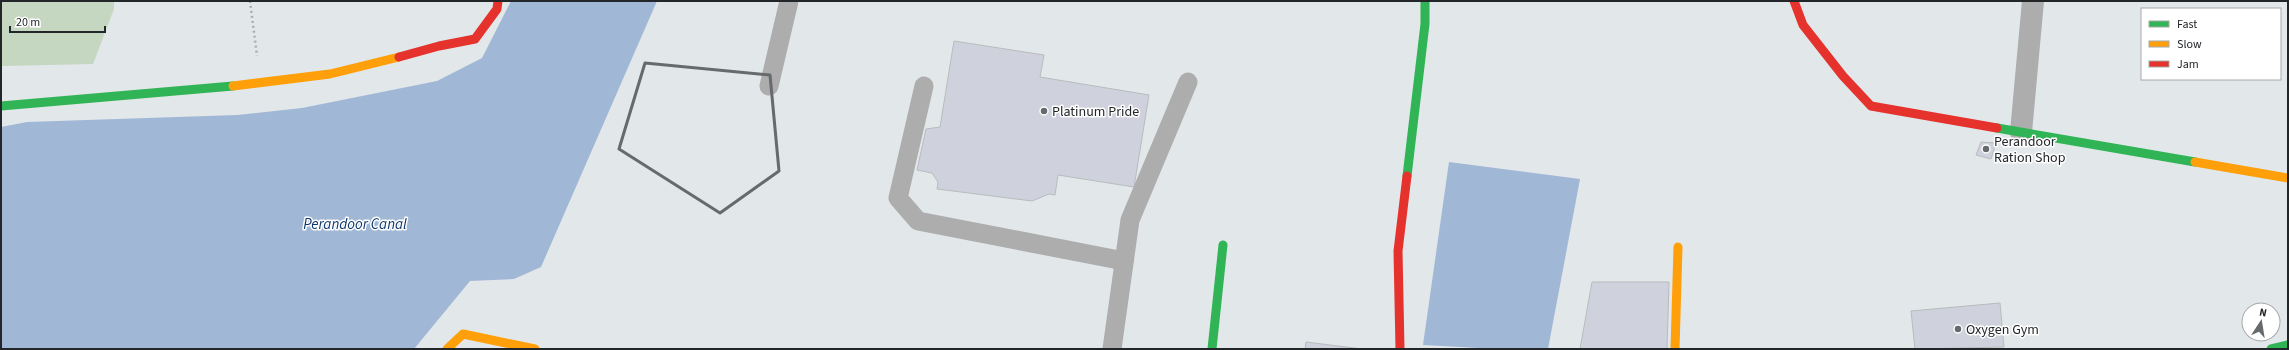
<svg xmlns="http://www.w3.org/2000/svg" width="2289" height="350" viewBox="0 0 2289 350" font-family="'Source Sans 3',sans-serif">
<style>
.green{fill:#c5d7c0}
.water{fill:#a0b7d6}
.building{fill:#cfd2dd;stroke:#b9bbbe}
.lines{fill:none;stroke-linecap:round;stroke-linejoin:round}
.path{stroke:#acadae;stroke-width:2.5;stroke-dasharray:2 3;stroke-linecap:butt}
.lane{stroke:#acadac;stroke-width:19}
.street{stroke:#acadac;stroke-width:22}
.fast{stroke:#30b455;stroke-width:9}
.slow{stroke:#ff9f0a;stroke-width:9}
.jam{stroke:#e5322d;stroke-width:9}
.marked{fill:none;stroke:#666a6d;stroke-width:3;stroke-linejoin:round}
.poi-dot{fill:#666a6d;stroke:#fff;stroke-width:1.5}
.labels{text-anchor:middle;stroke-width:3;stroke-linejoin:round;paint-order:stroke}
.poi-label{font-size:14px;fill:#232629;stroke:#fff;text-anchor:start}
.water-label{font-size:15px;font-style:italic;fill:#0e386b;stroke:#fff}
</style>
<rect width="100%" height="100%" fill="#e2e7ea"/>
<polygon class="green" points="1,1 114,1 114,9 93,64 1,66"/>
<g class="water">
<polygon points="511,1 657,1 541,267 514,279 470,281 414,349 1,349 1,127 27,122 237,115 302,108 437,81 482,58"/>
<polygon points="1449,162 1580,179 1548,349 1497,349 1423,345"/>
</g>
<g class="building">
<polygon points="954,41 1044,55 1040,77 1149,95 1134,187 1058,175 1055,195 1049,194 1032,201 937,189 938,182 932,173 917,170 926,129 940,127"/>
<polygon points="1981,142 1996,143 1991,159 1976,155"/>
<polygon points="1592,282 1669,282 1667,349 1580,349"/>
<polygon points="2000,303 2004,347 1915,349 1911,311"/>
<polygon points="1306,342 1362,349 1305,349"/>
</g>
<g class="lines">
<polyline class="path" points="250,1 257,56"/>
<g class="lane">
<polyline points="769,86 789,1"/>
<polyline points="924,86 898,198 918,221 1124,261"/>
<polyline points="1112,349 1130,220 1188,82"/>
</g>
<polyline class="street" points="2021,132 2033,1"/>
<g class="fast">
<polyline points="1,106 233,86"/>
<polyline points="1997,128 2195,162"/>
<polyline points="1407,176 1425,24 1425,1"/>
<polyline points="1212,349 1223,245"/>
<polyline points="2271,349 2288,345"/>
</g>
<g class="slow">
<polyline points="233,86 330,74 399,57"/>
<polyline points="2195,162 2288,178"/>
<polyline points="447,349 463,334 535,349"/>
<polyline points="1675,349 1678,247"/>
</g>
<g class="jam">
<polyline points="1794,1 1803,25 1843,76 1871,106 1997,128"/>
<polyline points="399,57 439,46 475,39 497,9 498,1"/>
<polyline points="1400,349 1398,251 1407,176"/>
</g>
</g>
<path class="marked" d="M645 63 770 75 779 171 720 213 619 149Z"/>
<g class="poi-dot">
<circle cx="1044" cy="111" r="4"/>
<circle cx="1986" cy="149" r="4"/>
<circle cx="1958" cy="329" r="4"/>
</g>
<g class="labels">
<g class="poi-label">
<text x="1052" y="116">Platinum Pride</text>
<text x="1994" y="146">Perandoor<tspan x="1994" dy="16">Ration Shop</tspan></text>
<text x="1966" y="334">Oxygen Gym</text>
</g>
<g class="water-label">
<text x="355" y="229">Perandoor Canal</text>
</g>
</g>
<rect width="2289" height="350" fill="none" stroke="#232629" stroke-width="4"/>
<rect x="2141" y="8" width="140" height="72" fill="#ffffff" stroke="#a7a8a9"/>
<rect x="2149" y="21" width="20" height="6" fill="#30b455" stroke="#a7a8a9"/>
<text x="2177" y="28" font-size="12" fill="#232629">Fast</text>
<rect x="2149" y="41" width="20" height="6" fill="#ff9f0a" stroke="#a7a8a9"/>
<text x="2177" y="48" font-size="12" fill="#232629">Slow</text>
<rect x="2149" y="61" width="20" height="6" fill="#e5322d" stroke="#a7a8a9"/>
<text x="2177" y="68" font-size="12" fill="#232629">Jam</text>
<g transform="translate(2261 322) rotate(12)"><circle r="19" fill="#ffffff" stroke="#a7a8a9"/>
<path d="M0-3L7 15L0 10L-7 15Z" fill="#666a6d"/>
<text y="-6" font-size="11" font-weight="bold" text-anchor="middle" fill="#232629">N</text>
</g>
<path d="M10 26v6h95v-6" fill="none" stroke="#232629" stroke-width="2"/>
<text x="16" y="26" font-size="12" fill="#232629" stroke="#ffffff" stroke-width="3" paint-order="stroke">20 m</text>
</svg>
